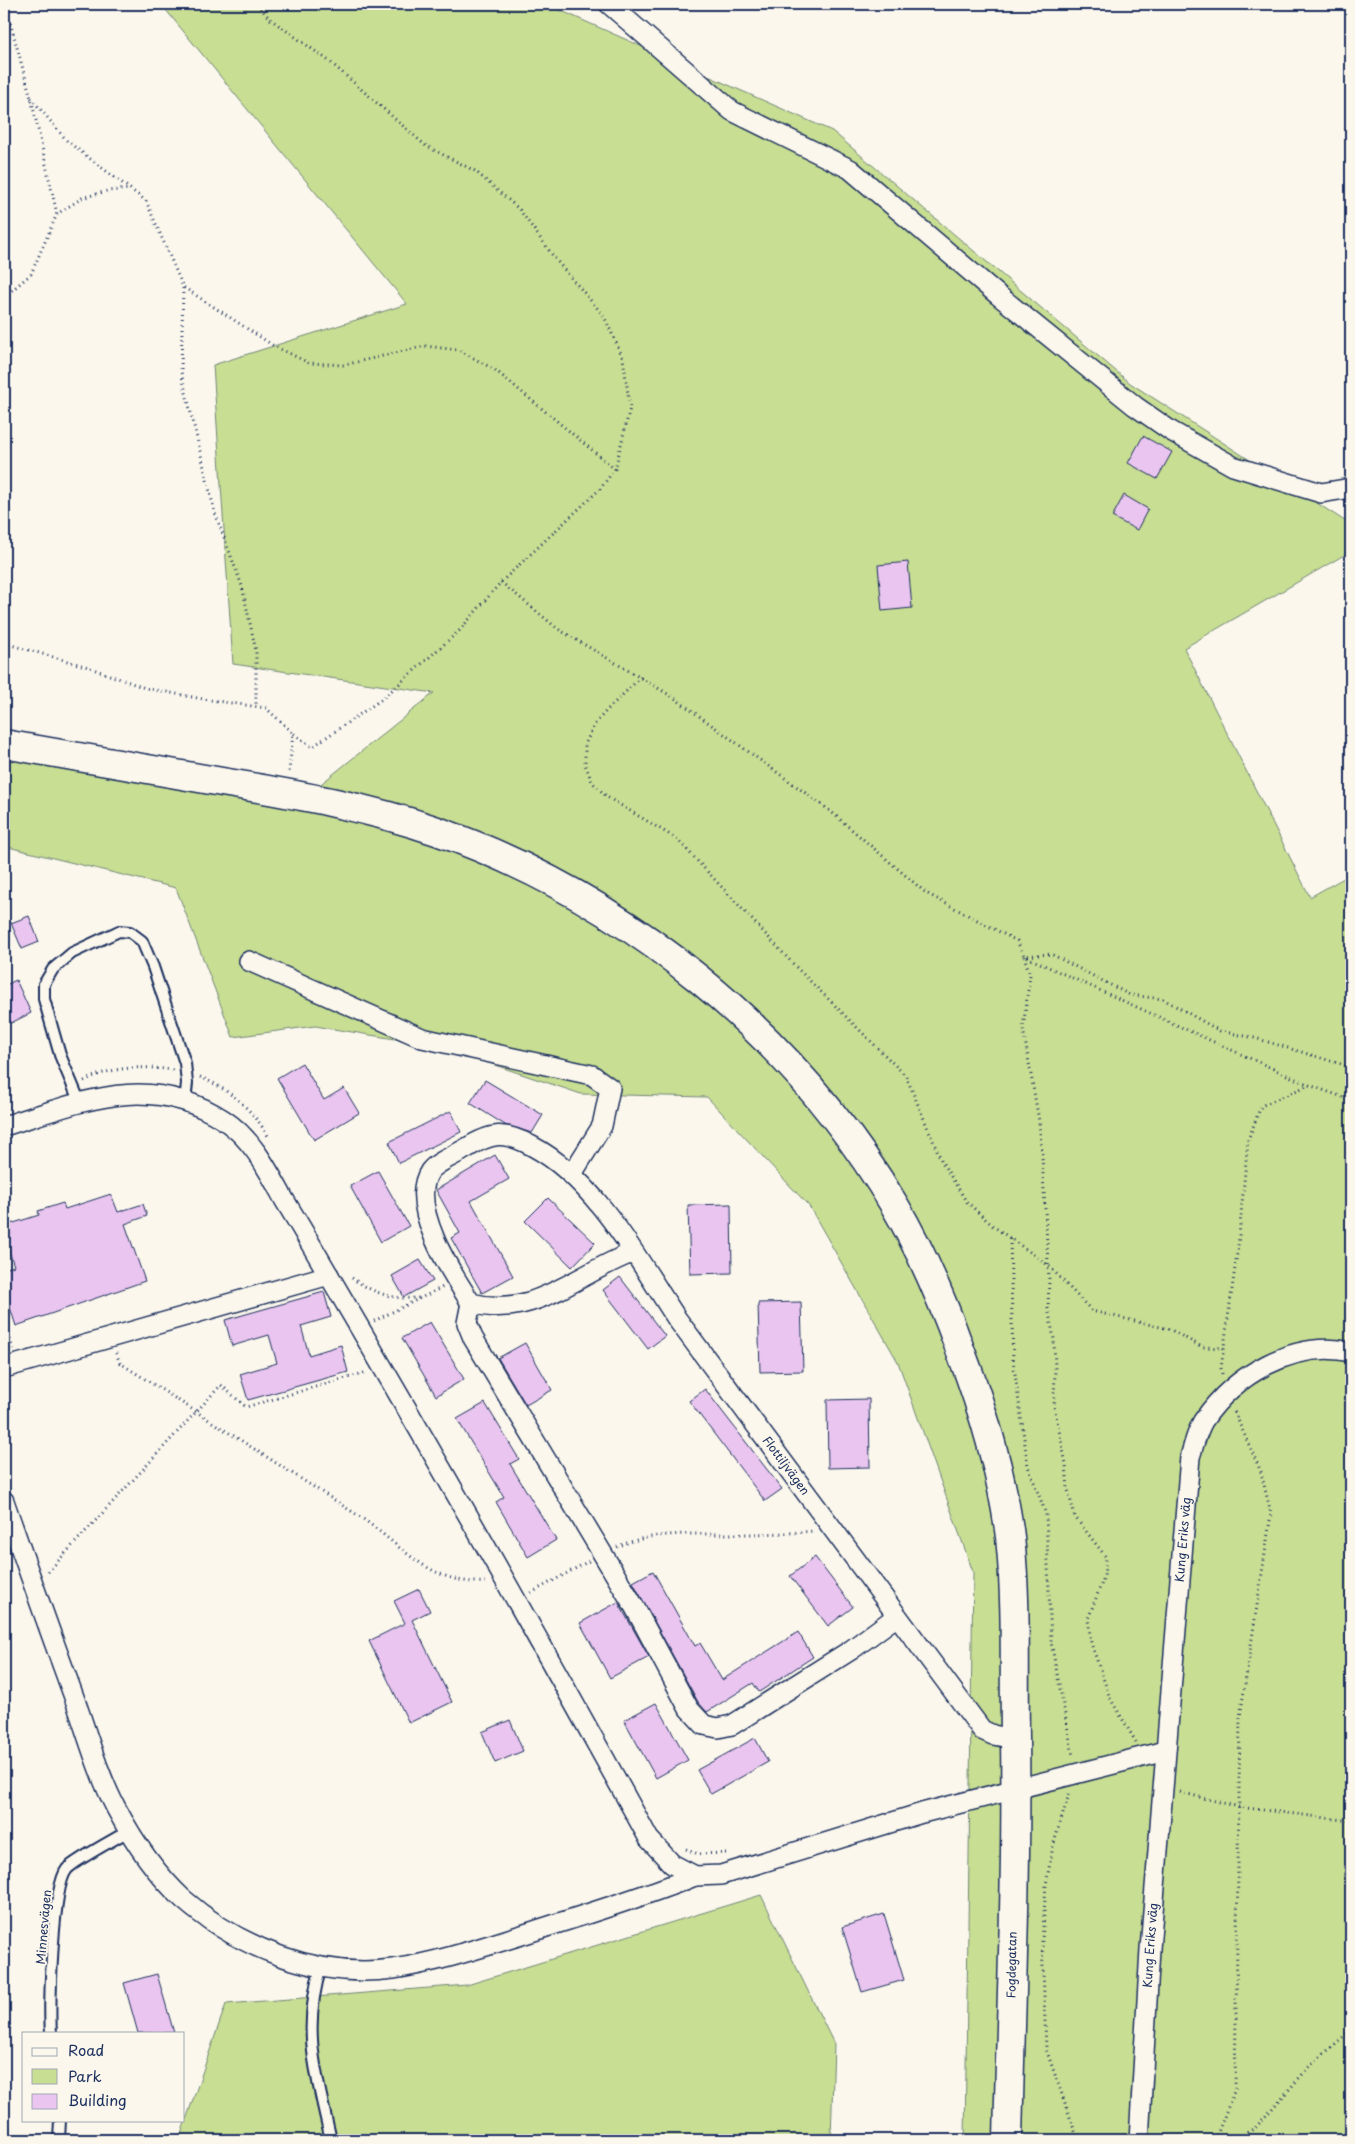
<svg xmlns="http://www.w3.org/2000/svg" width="1355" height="2144" viewBox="0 0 1355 2144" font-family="'Playpen Sans',sans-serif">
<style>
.green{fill:#c8de93;stroke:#728678}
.building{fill:#e9c5ef;stroke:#1b2f5e}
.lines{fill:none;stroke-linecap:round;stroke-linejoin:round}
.lane-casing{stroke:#1b2f5e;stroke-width:14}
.street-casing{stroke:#1b2f5e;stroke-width:22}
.secondary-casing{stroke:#1b2f5e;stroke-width:31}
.path{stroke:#1b2f5e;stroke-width:3;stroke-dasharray:1 4;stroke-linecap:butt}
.lane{stroke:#fbf7ec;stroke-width:10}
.street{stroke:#fbf7ec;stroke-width:19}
.secondary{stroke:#fbf7ec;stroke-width:28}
.labels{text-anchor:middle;stroke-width:4;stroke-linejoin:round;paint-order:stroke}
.street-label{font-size:12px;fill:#1b2f5e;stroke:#fbf7ec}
</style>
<rect width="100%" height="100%" fill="#fbf7ec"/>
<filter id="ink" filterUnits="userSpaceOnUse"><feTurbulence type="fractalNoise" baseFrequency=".02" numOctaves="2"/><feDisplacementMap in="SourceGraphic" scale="10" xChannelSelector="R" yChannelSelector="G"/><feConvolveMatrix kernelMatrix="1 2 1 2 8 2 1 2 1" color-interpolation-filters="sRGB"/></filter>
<g filter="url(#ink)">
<g class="green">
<polygon points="161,4 546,4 832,131 1130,383 1351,525 1351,551 1184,648 1310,897 1351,874 1351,2140 965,2140 973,1572 898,1362 809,1206 707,1097 581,1094 438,1046 315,1026 233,1037 176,888 4,846 4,757 291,808 434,693 233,664 213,365 407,304"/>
<polygon points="761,1895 834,2044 831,2140 179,2140 226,2004 467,1985"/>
</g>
<g class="building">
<polygon points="1143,436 1172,452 1157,479 1128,463"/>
<polygon points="1124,495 1148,509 1137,530 1112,517"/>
<polygon points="908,562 912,608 882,611 878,565"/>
<polygon points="29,916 39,942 22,949 11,923"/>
<polygon points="16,980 31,1013 11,1023 4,1008 4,986"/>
<polygon points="302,1063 324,1100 344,1088 359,1113 314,1140 277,1078"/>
<polygon points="485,1080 543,1115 532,1133 505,1125 470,1103"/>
<polygon points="451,1111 461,1132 399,1163 389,1142"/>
<polygon points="495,1155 509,1179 471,1201 513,1276 482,1293 451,1238 460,1233 436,1190"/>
<polygon points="378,1171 409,1226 381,1242 350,1186"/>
<polygon points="111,1194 118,1212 143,1204 147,1216 125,1224 145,1281 16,1326 4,1289 4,1269 14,1266 4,1235 4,1226 39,1215 38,1211 63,1203 65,1209"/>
<polygon points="548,1198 595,1243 572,1267 525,1221"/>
<polygon points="731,1204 732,1273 690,1274 688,1205"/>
<polygon points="420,1260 433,1281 404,1297 392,1276"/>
<polygon points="620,1277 665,1336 648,1349 603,1290"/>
<polygon points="324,1292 331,1317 301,1326 309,1355 341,1345 348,1372 248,1400 240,1374 277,1363 269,1335 232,1346 225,1320"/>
<polygon points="801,1302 803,1371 760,1372 758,1303"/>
<polygon points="430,1322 464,1379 436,1396 402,1338"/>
<polygon points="525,1343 552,1390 526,1405 498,1358"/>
<polygon points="705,1389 782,1489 765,1501 689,1401"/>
<polygon points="869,1399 870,1467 828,1468 827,1400"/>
<polygon points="485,1403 519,1459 510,1464 556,1540 528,1557 496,1502 504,1497 457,1419"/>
<polygon points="815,1557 853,1607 828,1626 790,1576"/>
<polygon points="653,1571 695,1646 700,1643 722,1680 798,1632 813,1657 759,1692 753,1683 707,1712 698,1702 633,1582"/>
<polygon points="419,1589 430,1611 412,1620 452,1702 409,1723 369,1641 405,1623 394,1601"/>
<polygon points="618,1602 649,1657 610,1678 580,1623"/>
<polygon points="656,1703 688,1760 656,1778 624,1720"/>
<polygon points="510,1720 523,1751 495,1763 482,1732"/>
<polygon points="755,1738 768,1762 711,1794 697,1770"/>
<polygon points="884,1914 904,1980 862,1992 842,1927"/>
<polygon points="157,1974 174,2033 138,2033 124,1983"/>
</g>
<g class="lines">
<g class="lane-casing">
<g id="lane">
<polyline points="80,1103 60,1055 44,999 44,984 53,969 72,953 119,931 130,932 142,941 153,967 185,1063 187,1083 185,1102"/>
<path d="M321 1967C301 2031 317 2077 331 2140"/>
<path d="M51 2033C49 2006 52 1887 67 1869 75 1860 117 1838 130 1830"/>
<polyline points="59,2140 60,2120"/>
</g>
</g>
<g class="street-casing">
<g id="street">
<polyline points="609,4 732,111 850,169 998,295 1135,406 1171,431 1233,466 1321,493 1351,488"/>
<polyline points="249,961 422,1038 592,1075 610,1088 602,1126 572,1174"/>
<path d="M4 1126C82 1102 148 1071 224 1120 253 1139 269 1172 285 1201 301 1227 316 1253 331 1279 440 1464 546 1651 649 1839L672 1864 695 1876 721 1875 922 1813 1165 1751"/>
<path id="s1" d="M632 1253C577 1273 534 1320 471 1303 452 1274 407 1205 430 1171 437 1162 455 1155 465 1149 492 1132 504 1131 532 1146 596 1180 638 1260 677 1319L982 1730 993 1735 1015 1739"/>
<polyline points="471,1303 467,1323 473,1338 634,1606 689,1709 704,1725 718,1728 732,1725 851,1650 897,1616"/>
<polyline points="4,1368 329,1275"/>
<path d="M4 1501C27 1567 50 1632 74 1697 87 1733 98 1774 116 1808 133 1840 156 1874 183 1899 239 1948 318 1979 393 1969 440 1962 486 1946 531 1932 586 1914 641 1898 695 1876"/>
<path id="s2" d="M1139 2140 1150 1949 1190 1457C1194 1445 1197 1431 1203 1421 1234 1375 1295 1339 1351 1352"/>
</g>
</g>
<g class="secondary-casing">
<path id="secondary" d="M4 744C76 756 149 769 222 782 295 794 367 807 437 831 626 898 793 1033 895 1206 922 1252 943 1302 961 1352 984 1412 1002 1474 1010 1537 1017 1604 1014 1671 1015 1738 1017 1872 1011 2006 1008 2140"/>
</g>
<g class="path">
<polyline points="5,4 31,98 57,214"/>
<polyline points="257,4 270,19 329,61 426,146 475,171 519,209 556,260 604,316 623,358 630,408 615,469 600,489 501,582 459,631 382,699 312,747 293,733 289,772"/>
<polyline points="31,98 68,142 146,201 183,287 274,346 309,363 344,365 425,346 459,350 495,370 615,469"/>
<polyline points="183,288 181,372 215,513 242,586 256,651 256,707"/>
<polyline points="4,297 31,274 57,214 82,198 107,191 130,189"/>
<polyline points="501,582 558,629 673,697 829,810 926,893 1017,941 1024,956 1309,1085 1351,1100"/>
<polyline points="4,643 85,666 145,688 203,699 266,708 293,733"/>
<polyline points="641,677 606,711 595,724 585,744 585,764 592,782 607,797 677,839 797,968 906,1076 942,1162 966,1201 993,1226 1048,1265 1092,1311 1169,1329 1202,1347 1224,1348"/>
<path d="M200 1077C228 1088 253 1110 268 1136"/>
<path d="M84 1081C112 1066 142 1066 173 1070"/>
<polyline points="1010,1239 1013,1360 1028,1466 1046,1514 1051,1642 1073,1756"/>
<path d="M352 1278C373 1293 393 1300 419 1298"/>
<polyline points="4,1320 13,1349"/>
<polyline points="374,1321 443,1287"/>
<path d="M116 1353 120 1363 359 1516C400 1544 430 1585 485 1582"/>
<polyline points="1222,1374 1221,1368 1238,1246 1248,1140 1261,1106 1309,1085"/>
<path d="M617 1547C650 1532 686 1534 722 1534 752 1534 783 1534 813 1531"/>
<polyline points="48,1572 221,1385 246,1407 367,1372"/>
<polyline points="531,1593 589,1561"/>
<polyline points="1136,1742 1110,1698 1091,1643 1088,1619 1104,1577 1106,1557 1075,1517 1068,1490 1066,1464 1054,1406 1055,1369 1054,1339 1048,1308 1049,1279 1042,1156 1039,1121 1023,1028 1030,975 1024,956 1051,954 1130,995 1163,999 1220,1031 1255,1038 1351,1067"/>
<polyline points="1180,1792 1239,1807 1351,1821"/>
<polyline points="1069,1794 1053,1846 1046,1885 1042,1941 1046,2049 1078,2140"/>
<polyline points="686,1849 698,1854 726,1853"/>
<polyline points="1215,2140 1235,2089 1240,1717 1271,1514 1261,1472 1234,1411"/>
<polyline points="1234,2140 1255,2128 1309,2067 1351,2030"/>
</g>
<use href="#lane" class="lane"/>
<use href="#street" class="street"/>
<use href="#secondary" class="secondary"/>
</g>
</g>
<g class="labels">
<g class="street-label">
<text dy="4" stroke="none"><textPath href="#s1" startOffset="842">Flottiljvägen</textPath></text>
<text dy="4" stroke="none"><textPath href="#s2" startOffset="602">Kung Eriks väg</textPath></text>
<text transform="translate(44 1927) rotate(-85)" y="4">Minnesvägen</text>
<text dy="4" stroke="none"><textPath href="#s2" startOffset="195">Kung Eriks väg</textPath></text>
<text transform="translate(1012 1965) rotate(-89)" y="4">Fogdegatan</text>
</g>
</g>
<rect width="1355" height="2144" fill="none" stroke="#fbf7ec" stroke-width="20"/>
<rect x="10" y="10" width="1335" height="2124" fill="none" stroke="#1b2f5e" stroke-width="2" filter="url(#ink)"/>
<rect x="22" y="2032" width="162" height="90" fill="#fbf7ec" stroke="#a1a7b3"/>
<rect x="32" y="2048" width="25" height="8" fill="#fbf7ec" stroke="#a1a7b3"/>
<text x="68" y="2056" font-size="15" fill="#1b2f5e">Road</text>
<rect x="32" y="2069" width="25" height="15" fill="#c8de93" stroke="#a1a7b3"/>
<text x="68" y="2082" font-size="15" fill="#1b2f5e">Park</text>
<rect x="32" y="2094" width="25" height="15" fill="#e9c5ef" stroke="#a1a7b3"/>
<text x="68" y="2106" font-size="15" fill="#1b2f5e">Building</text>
</svg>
